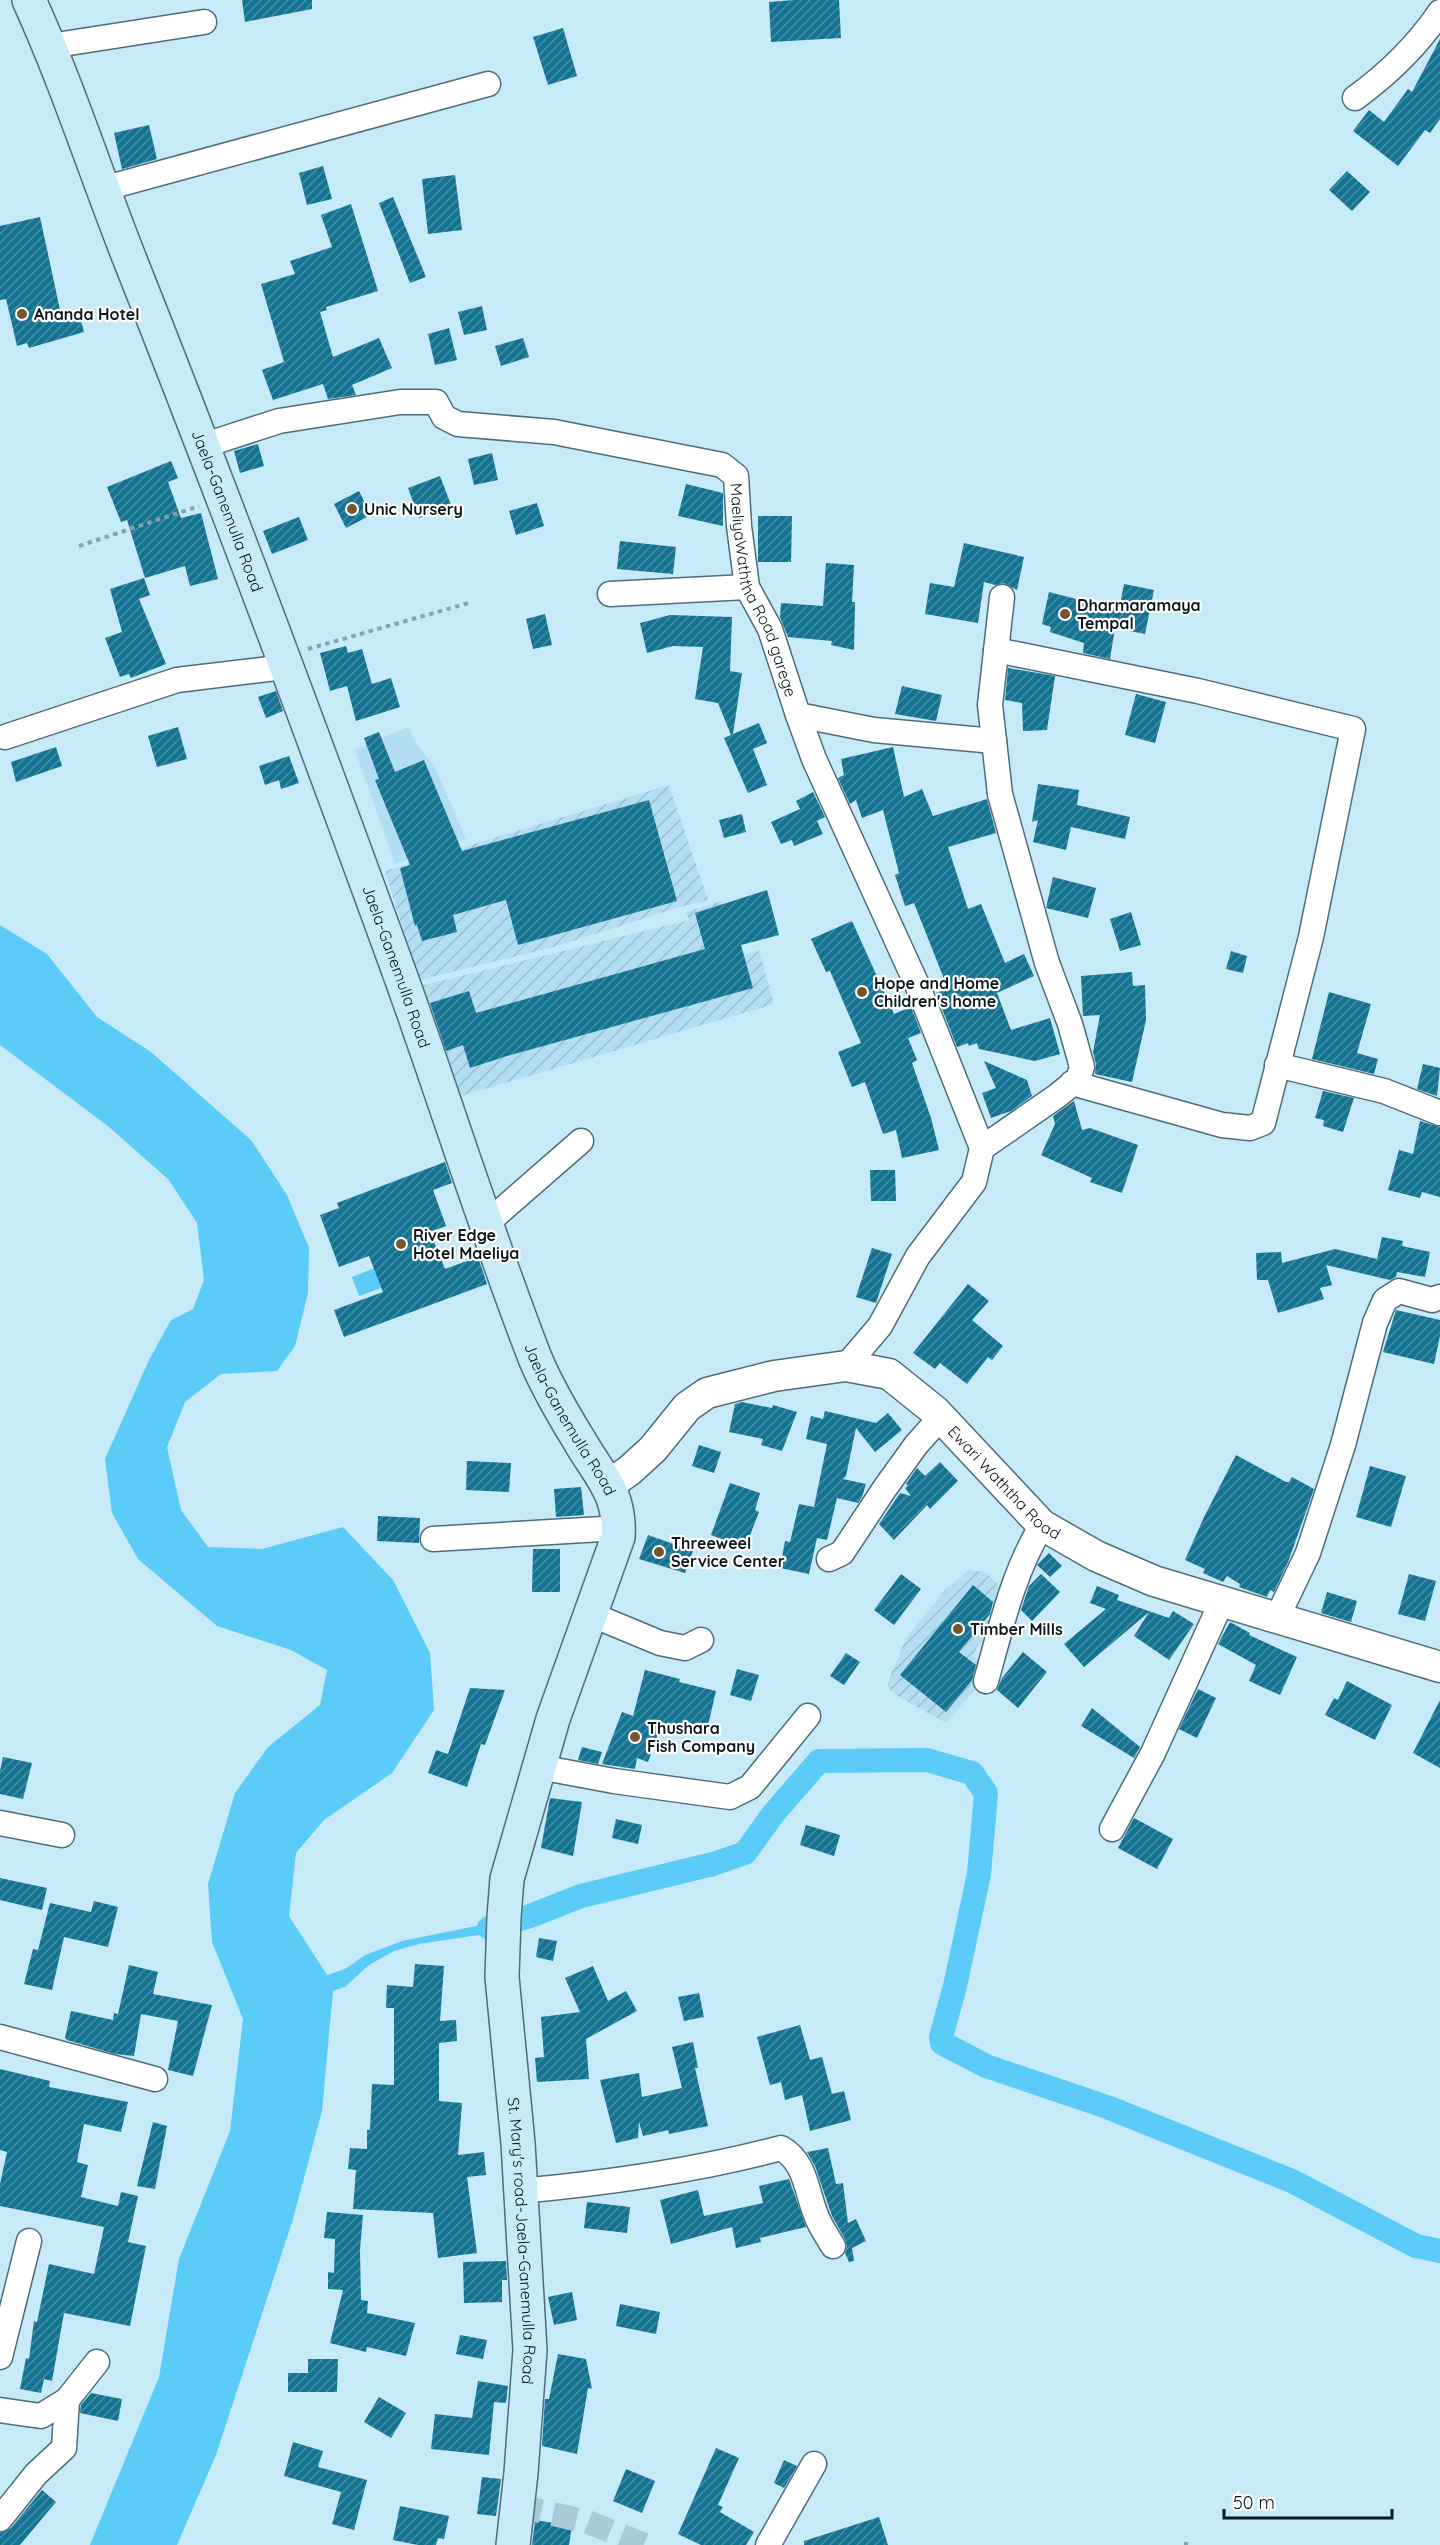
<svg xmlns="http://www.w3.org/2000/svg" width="1440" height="2545" viewBox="0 0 1440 2545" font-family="Quicksand,sans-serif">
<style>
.built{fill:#b3def1}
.industrial{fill:url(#industrial-furrows)}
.water{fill:#5bccf7}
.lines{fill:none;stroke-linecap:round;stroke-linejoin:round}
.canal{stroke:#5bccf7;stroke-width:24}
.building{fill:url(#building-hatch)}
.minor-tunnel{stroke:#abcad8;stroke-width:24;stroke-dasharray:24 12;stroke-linecap:butt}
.minor-casing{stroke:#4d6d7a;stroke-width:27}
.tertiary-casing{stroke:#4d6d7a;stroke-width:33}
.secondary-casing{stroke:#4d6d7a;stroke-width:36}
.path{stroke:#86a2ad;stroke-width:4;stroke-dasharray:4.5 4.5;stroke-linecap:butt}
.minor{stroke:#fff;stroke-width:24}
.tertiary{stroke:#fff;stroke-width:30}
.secondary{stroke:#c9ebf8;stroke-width:33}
.poi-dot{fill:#73562a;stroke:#fff;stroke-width:2}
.labels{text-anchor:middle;stroke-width:4.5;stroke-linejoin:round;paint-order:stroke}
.poi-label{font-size:16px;font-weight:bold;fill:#0a171c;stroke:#fff;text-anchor:start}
.street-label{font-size:16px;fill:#0a171c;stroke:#fff}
</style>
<defs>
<pattern id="industrial-furrows" width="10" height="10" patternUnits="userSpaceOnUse" patternTransform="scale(1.5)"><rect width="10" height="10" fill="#b3def1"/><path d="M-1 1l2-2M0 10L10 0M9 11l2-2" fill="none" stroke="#99bece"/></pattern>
<pattern id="building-hatch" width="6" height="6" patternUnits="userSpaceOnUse" patternTransform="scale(1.5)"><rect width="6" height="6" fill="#127392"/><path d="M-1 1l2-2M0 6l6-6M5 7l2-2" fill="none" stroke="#4b8ca0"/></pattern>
</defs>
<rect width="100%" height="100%" fill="#c7eaf9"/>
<polygon class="built" points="408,727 414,740 435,767 466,839 395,864 355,750"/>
<g class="industrial">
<polygon points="669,785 708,900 680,907 554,947 419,980 385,871"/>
<polygon points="722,901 741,956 759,951 774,1004 454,1098 416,987 689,920 686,912"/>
<polygon points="969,1570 985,1572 1007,1593 992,1632 977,1647 973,1656 987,1666 980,1684 946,1723 899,1697 891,1691 887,1684 906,1638 944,1591"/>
</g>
<g class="water">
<polygon points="0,925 47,954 97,1017 151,1052 251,1140 287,1195 309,1248 308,1293 295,1346 277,1371 221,1374 185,1402 167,1447 181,1510 208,1547 262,1549 343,1527 393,1580 430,1653 434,1710 392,1773 324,1820 296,1853 289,1916 327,1975 345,1969 365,1955 402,1941 491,1923 492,1933 419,1944 394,1951 369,1965 345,1987 333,1991 322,2111 293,2219 216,2455 177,2545 90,2545 159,2377 179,2259 230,2131 243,2019 212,1942 208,1884 235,1793 268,1747 320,1705 327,1670 291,1650 217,1626 138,1559 112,1513 105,1459 149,1360 171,1320 193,1309 204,1280 197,1223 168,1179 109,1127 0,1045"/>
<polygon points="390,1262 398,1282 359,1296 352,1277"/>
</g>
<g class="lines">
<polyline class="canal" points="489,1928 530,1916 581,1896 713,1864 745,1853 774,1813 819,1761 927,1760 972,1773 986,1793 979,1874 955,1986 941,2037 942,2043 986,2066 1107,2107 1292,2181 1416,2246 1440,2251"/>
</g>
<g class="building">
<polygon points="242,0 312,0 312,9 245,22"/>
<polygon points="794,0 839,0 841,38 771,42 769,2"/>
<polygon points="563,28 577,76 548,85 533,37"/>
<polygon points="1440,39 1440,119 1430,133 1425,130 1398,166 1353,131 1369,110 1384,122 1408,89 1412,92"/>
<polygon points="149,125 157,159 122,169 114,133"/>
<polygon points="323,166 332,199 307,205 299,173"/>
<polygon points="1347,171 1370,192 1352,211 1329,190"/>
<polygon points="455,175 462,230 428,234 422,179"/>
<polygon points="393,197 426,277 410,283 379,203"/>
<polygon points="351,204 378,291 326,307 327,310 320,312 333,357 379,338 392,368 352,385 356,395 328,399 323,384 273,400 262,370 284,362 261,284 295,274 290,261 332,247 321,215"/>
<polygon points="40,217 62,319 79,313 84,332 29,348 27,343 17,346 6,299 0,300 0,226"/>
<polygon points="482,306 487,330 464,335 458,312"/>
<polygon points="449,328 457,360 435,365 428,334"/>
<polygon points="523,338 529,357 501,366 495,346"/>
<polygon points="258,444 264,466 240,473 234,451"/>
<polygon points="492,453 498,480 474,485 468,459"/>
<polygon points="171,461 178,478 168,482 181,518 201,513 218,579 190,586 185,566 145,578 127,520 121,522 107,487"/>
<polygon points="440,476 451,505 419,518 408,488"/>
<polygon points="686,484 723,493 723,526 678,516"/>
<polygon points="359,491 371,515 346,528 334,504"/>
<polygon points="537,503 544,526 516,535 509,511"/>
<polygon points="758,516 792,516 791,562 758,562"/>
<polygon points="299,517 308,540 272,554 263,531"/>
<polygon points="620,541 676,547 673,574 617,569"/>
<polygon points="964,543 1024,557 1017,590 1004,583 995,585 984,582 978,623 925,614 930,583 954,587"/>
<polygon points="826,563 854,565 852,602 855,602 854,650 831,645 832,641 788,637 780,617 781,603 823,606"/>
<polygon points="144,578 150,595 139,599 166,664 131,678 129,674 120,677 105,638 122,632 110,589"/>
<polygon points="1124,584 1154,590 1145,634 1115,628 1110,659 1083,653 1084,643 1050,632 1051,627 1042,624 1049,592 1119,610"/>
<polygon points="545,614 552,645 533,649 526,619"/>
<polygon points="670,615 732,617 730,671 742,673 733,734 759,723 767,743 753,749 767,785 748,793 724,738 731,735 718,703 695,699 703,647 673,646 647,653 640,623"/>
<polygon points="346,646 348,653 362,649 372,684 391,678 400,707 356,721 347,686 330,691 320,653"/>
<polygon points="1008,668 1055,676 1047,730 1023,731 1022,703 1005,700"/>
<polygon points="902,686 942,695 936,721 895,714"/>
<polygon points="276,691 283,711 266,718 258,697"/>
<polygon points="1136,694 1166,702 1155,743 1125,735"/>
<polygon points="178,727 187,759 157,767 148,736"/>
<polygon points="379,732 395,772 424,760 462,851 649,800 677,901 518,945 506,900 453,915 457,932 422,941 417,925 415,926 400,868 410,865 375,780 379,779 364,738"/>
<polygon points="56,747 62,766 16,782 11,762"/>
<polygon points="893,747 904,797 922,789 933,816 987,799 996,833 948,847 968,909 981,904 1005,963 1024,954 1034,976 997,993 1011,1030 1050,1018 1060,1054 1035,1061 979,1049 977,1043 969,1046 968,1043 957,1047 936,993 948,989 914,903 905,906 895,875 899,873 883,810 862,818 856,800 850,804 838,778 844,775 841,759"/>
<polygon points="289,756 299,783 281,789 279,780 265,785 259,766"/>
<polygon points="1038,784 1079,790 1077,805 1130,817 1125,839 1071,827 1066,850 1033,842 1038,820 1032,822"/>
<polygon points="813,792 825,817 817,821 823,834 794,846 792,840 781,844 771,822 800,809 796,801"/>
<polygon points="742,814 746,832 724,838 719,820"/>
<polygon points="1053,877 1096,888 1088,918 1046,908"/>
<polygon points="767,890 779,935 741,945 753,988 507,1056 470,1068 463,1045 446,1051 430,1003 469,991 476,1013 705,949 695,913"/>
<polygon points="1131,912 1141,945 1120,951 1110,919"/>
<polygon points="852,921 894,1014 911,1007 921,1033 908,1038 917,1060 912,1063 931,1118 939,1150 902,1158 896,1130 883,1134 865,1082 852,1087 838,1052 861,1043 830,971 826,972 811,939"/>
<polygon points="1231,951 1247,956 1243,973 1226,969"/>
<polygon points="1132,972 1133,986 1145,985 1146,1020 1132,1082 1095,1074 1096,1064 1093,1052 1100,1015 1083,1016 1081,976"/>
<polygon points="1329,992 1371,1004 1357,1053 1378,1059 1374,1074 1312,1059"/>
<polygon points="984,1061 1027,1080 1032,1096 1011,1111 991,1118 982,1093 996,1088"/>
<polygon points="1423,1064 1440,1068 1437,1096 1417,1089"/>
<polygon points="1323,1091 1354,1098 1343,1132 1323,1126 1324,1120 1315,1118"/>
<polygon points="1074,1101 1082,1130 1090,1128 1138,1145 1122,1193 1090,1182 1092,1178 1041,1155 1055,1124 1053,1116"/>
<polygon points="1420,1121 1440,1127 1440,1197 1422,1192 1420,1198 1388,1190 1399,1150 1413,1154"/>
<polygon points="445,1162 452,1183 433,1190 446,1226 430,1232 445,1269 478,1257 487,1284 344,1337 334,1310 383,1292 369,1256 339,1267 320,1215 339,1208 337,1203"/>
<polygon points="870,1170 895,1170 896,1201 871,1201"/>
<polygon points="1382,1237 1403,1241 1402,1246 1430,1252 1425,1277 1397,1272 1396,1277 1390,1280 1326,1265 1332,1285 1320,1288 1324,1299 1278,1313 1268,1280 1257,1280 1256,1253 1281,1252 1282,1263 1335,1249 1377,1259"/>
<polygon points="872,1248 892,1254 876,1303 856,1297"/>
<polygon points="968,1284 989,1301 972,1320 1003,1346 992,1360 988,1357 967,1384 940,1363 935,1369 913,1353"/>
<polygon points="1396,1310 1440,1320 1440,1336 1434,1364 1383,1352"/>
<polygon points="742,1402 772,1408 773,1405 797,1412 782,1451 761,1445 763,1439 729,1432 735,1404"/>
<polygon points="825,1411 876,1423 888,1413 902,1430 875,1452 856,1428 846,1476 843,1479 866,1484 862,1497 858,1503 837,1498 827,1540 817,1538 809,1574 780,1568 785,1541 790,1542 799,1504 814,1507 827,1444 806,1439 811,1416 823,1419"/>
<polygon points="699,1445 721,1452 714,1473 692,1466"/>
<polygon points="1236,1455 1286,1482 1289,1482 1292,1477 1314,1489 1288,1562 1274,1592 1270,1590 1267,1597 1239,1587 1240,1584 1227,1576 1223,1582 1203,1573 1205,1569 1185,1560 1204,1517"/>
<polygon points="467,1461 511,1463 509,1492 466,1490"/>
<polygon points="940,1462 958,1481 930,1509 927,1505 894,1540 879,1524 900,1493 911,1496 905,1488 908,1485 906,1484 917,1468 925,1476"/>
<polygon points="1370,1466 1406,1476 1391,1527 1356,1517"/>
<polygon points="730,1483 760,1493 755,1510 759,1512 745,1548 711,1535"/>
<polygon points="581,1487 584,1515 556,1517 554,1489"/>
<polygon points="378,1516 420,1518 419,1543 377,1541"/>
<polygon points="648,1535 693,1551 685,1573 639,1559"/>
<polygon points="533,1549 560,1549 560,1592 532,1592"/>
<polygon points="1049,1553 1062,1566 1050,1577 1037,1565"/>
<polygon points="901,1574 921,1589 894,1625 874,1610"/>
<polygon points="1041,1574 1060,1592 1032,1621 1021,1610 1029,1586"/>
<polygon points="1409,1574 1436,1581 1425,1621 1398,1614"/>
<polygon points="973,1585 993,1602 990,1614 959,1652 976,1665 972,1680 946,1712 900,1675"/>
<polygon points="1097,1586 1119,1595 1117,1600 1169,1618 1173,1611 1194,1624 1169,1660 1134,1636 1149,1612 1084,1667 1064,1644 1106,1609 1090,1603"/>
<polygon points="1327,1592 1357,1601 1351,1622 1321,1613"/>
<polygon points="1230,1622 1250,1633 1249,1635 1297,1657 1280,1695 1249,1681 1256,1665 1218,1644"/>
<polygon points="1023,1652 1047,1672 1018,1708 997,1690 1002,1678"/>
<polygon points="846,1653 860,1662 844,1685 830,1676"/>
<polygon points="737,1669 759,1675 751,1701 730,1695"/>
<polygon points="645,1670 680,1679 679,1682 716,1691 706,1734 662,1723 648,1762 637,1758 635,1769 602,1764 622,1712 633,1716"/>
<polygon points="1347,1681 1392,1705 1375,1740 1325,1715 1334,1698 1338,1700"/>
<polygon points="470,1688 505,1690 485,1745 481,1744 467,1787 428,1773 436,1750 448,1754"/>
<polygon points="1198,1689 1216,1698 1197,1738 1179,1729"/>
<polygon points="1440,1700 1440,1768 1413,1753"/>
<polygon points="1092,1708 1140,1747 1134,1758 1081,1726"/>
<polygon points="582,1747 602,1752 598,1764 578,1760"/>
<polygon points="3,1757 32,1763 23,1799 0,1794 0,1771"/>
<polygon points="550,1798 582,1802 573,1856 541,1848"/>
<polygon points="1134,1818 1173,1839 1157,1869 1118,1848"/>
<polygon points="616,1819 642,1825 638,1844 612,1838"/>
<polygon points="806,1825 840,1835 834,1856 800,1845"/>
<polygon points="0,1878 47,1888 42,1910 0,1900"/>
<polygon points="94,1901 118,1907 108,1947 64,1937 52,1990 24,1984 33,1949 38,1950 50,1903 91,1912"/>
<polygon points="539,1938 557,1941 553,1961 536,1957"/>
<polygon points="415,1964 444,1966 440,2021 456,2020 457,2041 439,2043 439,2101 462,2103 458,2155 484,2152 486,2175 467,2177 477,2253 438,2258 433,2213 353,2209 356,2170 348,2169 350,2148 367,2149 367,2130 370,2130 372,2084 394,2085 394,2008 386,2008 387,1985 413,1987"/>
<polygon points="129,1965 158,1972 153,1994 212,2005 193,2076 168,2070 178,2021 141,2014 134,2056 115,2054 67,2040 65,2038 71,2011 113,2020 114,2013 118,2014"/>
<polygon points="593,1966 608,2001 626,1991 637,2011 586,2039 589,2079 537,2082 535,2058 544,2057 541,2017 580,2012 565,1978"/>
<polygon points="699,1993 704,2017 684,2021 678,1997"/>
<polygon points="800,2025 810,2060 822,2057 832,2094 844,2091 851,2120 810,2131 802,2095 785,2100 781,2082 770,2085 757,2037"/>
<polygon points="693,2042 698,2068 695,2068 708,2126 669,2134 668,2130 643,2136 639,2122 638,2138 616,2143 600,2080 639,2073 642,2097 682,2088 672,2047"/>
<polygon points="0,2069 50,2081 49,2087 128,2102 121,2132 84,2124 77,2162 88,2165 81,2197 118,2206 121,2192 138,2196 128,2242 146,2246 130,2326 64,2313 52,2381 44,2379 41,2393 20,2389 26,2358 29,2359 34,2321 37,2322 49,2264 94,2274 104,2227 0,2206 0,2184 7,2152 0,2150"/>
<polygon points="153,2122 167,2126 155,2189 137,2186"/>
<polygon points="828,2148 836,2184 843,2183 848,2223 856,2219 866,2241 852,2248 854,2261 849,2262 845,2253 847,2246 845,2239 832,2216 815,2166 807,2152"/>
<polygon points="789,2179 806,2227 760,2238 761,2242 736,2248 732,2227 671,2244 660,2200 698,2190 704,2216 763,2203 759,2186"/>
<polygon points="587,2202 630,2207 627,2233 584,2228"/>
<polygon points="327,2212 363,2215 360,2250 361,2300 368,2301 367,2313 415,2323 406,2356 367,2347 366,2352 330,2343 343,2290 328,2289 328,2272 334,2273 335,2239 324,2238"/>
<polygon points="506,2261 507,2280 502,2280 502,2302 464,2303 463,2262"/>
<polygon points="572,2292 577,2320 554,2325 548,2297"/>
<polygon points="620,2304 660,2312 656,2334 616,2326"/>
<polygon points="460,2335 487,2340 483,2359 456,2354"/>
<polygon points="558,2354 586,2359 592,2389 588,2388 577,2454 542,2446 545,2399 549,2399"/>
<polygon points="308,2359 338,2359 337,2392 288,2392 288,2373 308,2373"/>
<polygon points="478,2381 508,2386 506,2403 494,2402 489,2455 431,2449 435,2414 472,2418"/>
<polygon points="91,2393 122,2399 118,2421 80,2413 81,2405"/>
<polygon points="379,2397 406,2413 391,2438 364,2422"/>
<polygon points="293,2442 323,2451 318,2467 367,2480 354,2530 332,2524 341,2492 284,2476"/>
<polygon points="716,2448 739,2458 718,2505 723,2507 720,2512 754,2532 746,2545 701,2545 678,2534"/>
<polygon points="784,2460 797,2466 784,2488 774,2483"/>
<polygon points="626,2469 655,2481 642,2513 613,2501"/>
<polygon points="482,2477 501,2479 496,2516 477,2514"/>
<polygon points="42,2490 56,2502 20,2545 0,2545 0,2533 11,2528"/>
<polygon points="400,2506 449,2516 444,2539 438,2538 436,2545 418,2545 393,2540"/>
<polygon points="879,2517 888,2545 804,2545 804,2541"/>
<polygon points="535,2520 572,2526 569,2545 532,2545"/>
</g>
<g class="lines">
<polyline class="minor-tunnel" points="518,2506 588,2522 645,2545"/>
<g class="minor-casing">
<g id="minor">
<polyline points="50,46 204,22"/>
<path d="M1355 98C1388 74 1417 46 1440 12"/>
<polyline points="102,189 488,84"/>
<path id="s1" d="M202 446 279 421 400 402H436L444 417 458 424 554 432 722 465 736 476 739 526 747 587 770 629 798 715 814 759 918 987 982 1148"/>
<polyline points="610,594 747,587"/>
<polyline points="996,650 1198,691 1353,729 1311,937 1263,1123 1250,1128 1222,1125 1072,1083"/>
<polyline points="798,715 874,730 994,741"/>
<polyline points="5,737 177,680 285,667"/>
<polyline points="1277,1065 1384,1091 1440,1113"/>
<polyline points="487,1223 581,1141"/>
<polyline points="846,1366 880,1326 918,1256 974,1182 982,1148 1057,1096 1078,1079 1082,1067 1070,1024 1047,963 1000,794 990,705 1002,597"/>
<polyline points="433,1539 619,1528"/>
<polyline points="829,1559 842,1553 885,1488 916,1445 941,1417"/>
<polyline points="590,1614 660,1643 685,1648 701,1640"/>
<polyline points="1277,1618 1308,1553 1343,1445 1375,1323 1385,1300 1399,1291 1432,1300 1440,1297"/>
<path d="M986 1681C1001 1627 1013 1573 1042 1525"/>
<polyline points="539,1767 614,1781 730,1797 750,1787 808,1716"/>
<polyline points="0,1823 62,1835"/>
<polyline points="1112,1829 1153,1753 1222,1601"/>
<polyline points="0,2037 155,2079"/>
<path d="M520 2191C608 2183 695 2171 781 2148 808 2163 806 2196 819 2222 823 2230 828 2238 833 2246"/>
<polyline points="0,2357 29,2241"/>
<polyline points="0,2410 41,2416 67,2400 97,2362"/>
<polyline points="0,2519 36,2474 64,2448 67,2400"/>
<polyline points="768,2545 814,2464"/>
</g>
</g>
<g class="tertiary-casing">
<g id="tertiary">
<path id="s2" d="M609 1485 630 1470 653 1449 687 1407 707 1393 774 1376 846 1366 889 1374 935 1411 1042 1525 1096 1556 1154 1581 1440 1667"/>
</g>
</g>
<g class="secondary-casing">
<g id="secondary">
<path id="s3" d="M29 0C68 86 97 177 132 265 226 501 315 741 402 980 447 1106 487 1234 535 1358 547 1387 563 1414 579 1440 599 1475 621 1493 618 1537L553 1719 507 1879 504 1917 502 1977 518 2143 530 2350 521 2473 513 2545"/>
</g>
</g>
<g class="path">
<polyline points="79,546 199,506"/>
<polyline points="308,649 472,602"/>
<polyline points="1186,2545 1186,2542"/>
</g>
<use href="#minor" class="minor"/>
<use href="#tertiary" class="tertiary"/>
<use href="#secondary" class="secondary"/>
</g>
<g class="poi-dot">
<circle cx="22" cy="314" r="6"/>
<circle cx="352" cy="509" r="6"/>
<circle cx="1065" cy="614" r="6"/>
<circle cx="862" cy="992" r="6"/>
<circle cx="401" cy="1244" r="6"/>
<circle cx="659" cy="1552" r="6"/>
<circle cx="958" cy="1629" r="6"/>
<circle cx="635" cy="1737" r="6"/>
</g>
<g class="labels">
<g class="poi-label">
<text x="34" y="320">Ananda Hotel</text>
<text x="364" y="515">Unic Nursery</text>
<text x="1077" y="611">Dharmaramaya<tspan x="1077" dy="18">Tempal</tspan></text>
<text x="874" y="989">Hope and Home<tspan x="874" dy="18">Children's home</tspan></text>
<text x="413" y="1241">River Edge<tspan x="413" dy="18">Hotel Maeliya</tspan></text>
<text x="671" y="1549">Threeweel<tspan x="671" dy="18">Service Center</tspan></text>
<text x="970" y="1635">Timber Mills</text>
<text x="647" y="1734">Thushara<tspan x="647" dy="18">Fish Company</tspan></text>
</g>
<g class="street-label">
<text dy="6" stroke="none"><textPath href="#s3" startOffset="548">Jaela-Ganemulla Road</textPath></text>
<text dy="6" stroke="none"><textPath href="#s1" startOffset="676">MaeliyaWaththa Road garege</textPath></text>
<text dy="6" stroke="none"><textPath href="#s3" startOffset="1034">Jaela-Ganemulla Road</textPath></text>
<text dy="6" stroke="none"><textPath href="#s3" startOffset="1520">Jaela-Ganemulla Road</textPath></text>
<text dy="6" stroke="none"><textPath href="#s2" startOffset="480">Ewari Waththa Road</textPath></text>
<text dy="6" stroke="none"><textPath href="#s3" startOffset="2372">St. Mary's road-Jaela-Ganemulla Road</textPath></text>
</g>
</g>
<path d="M1224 2509v9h168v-9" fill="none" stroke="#0a171c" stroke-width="3"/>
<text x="1233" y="2509" font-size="18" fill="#0a171c" stroke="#ffffff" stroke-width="4.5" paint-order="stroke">50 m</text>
</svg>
